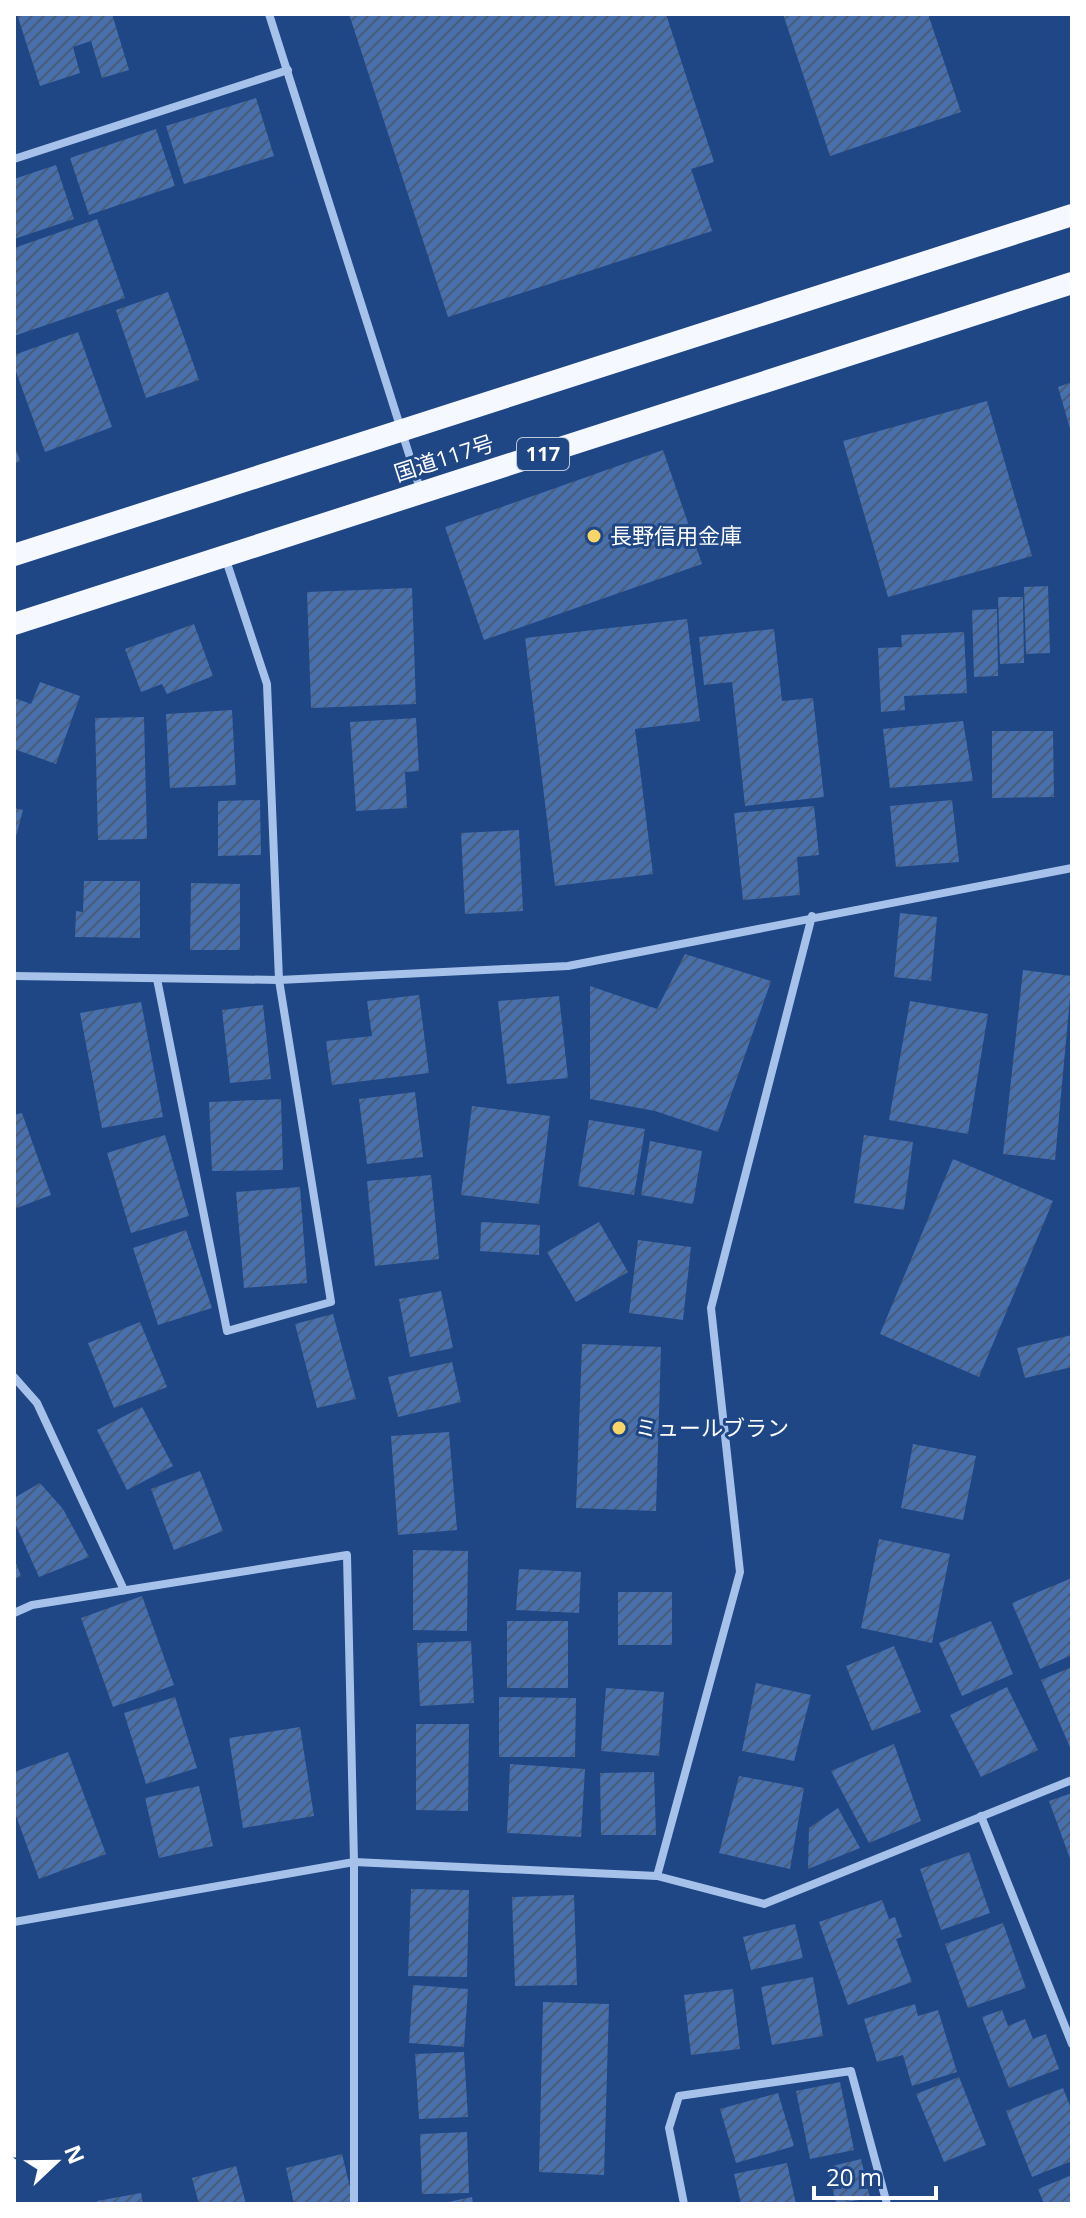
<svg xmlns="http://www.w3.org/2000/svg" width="1086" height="2218" viewBox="0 0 1086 2218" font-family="'Open Sans','Noto Sans JP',sans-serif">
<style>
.building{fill:url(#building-hatch)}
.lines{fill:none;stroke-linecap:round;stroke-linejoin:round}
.minor{stroke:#a7c2ea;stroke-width:8}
.trunk{stroke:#f5f8fe;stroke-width:22}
.poi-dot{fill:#f8d567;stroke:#1f4685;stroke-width:3}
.labels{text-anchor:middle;stroke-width:6;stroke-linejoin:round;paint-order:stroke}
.shield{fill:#1f4685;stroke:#bcc8da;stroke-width:2}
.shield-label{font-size:20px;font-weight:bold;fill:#fff}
.street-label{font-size:22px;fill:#fff;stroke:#1f4685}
.poi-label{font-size:22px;fill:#fff;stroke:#1f4685;text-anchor:start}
</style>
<defs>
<pattern id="building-hatch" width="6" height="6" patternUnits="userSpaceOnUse" patternTransform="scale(2)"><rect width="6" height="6" fill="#4870ad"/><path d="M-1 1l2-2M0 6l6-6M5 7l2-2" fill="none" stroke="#4a5c78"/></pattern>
</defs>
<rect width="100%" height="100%" fill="#1f4685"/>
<g class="building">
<polygon points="17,14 112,14 129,70 102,78 91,41 73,47 80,73 40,86"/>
<polygon points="349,14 666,14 714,162 691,169 712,231 448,317"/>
<polygon points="783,14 928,14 961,112 830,156"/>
<polygon points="256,98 274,156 184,184 166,126"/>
<polygon points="156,129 175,186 89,215 70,158"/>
<polygon points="56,165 74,219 14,239 14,179"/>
<polygon points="97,219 125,298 14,336 14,248"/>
<polygon points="168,292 199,380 146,398 116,310"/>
<polygon points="78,332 112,427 45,452 14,366 14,355"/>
<polygon points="1072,382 1072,432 1071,432 1058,387"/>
<polygon points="987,401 1032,556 888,597 843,441"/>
<polygon points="14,444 20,461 14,464"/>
<polygon points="663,450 702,564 484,640 445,527"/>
<polygon points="1048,586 1050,653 1026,654 1024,587"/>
<polygon points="412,588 416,704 311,708 307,592"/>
<polygon points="998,597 1023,597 1024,663 1000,664"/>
<polygon points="997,609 998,676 974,677 972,610"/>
<polygon points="687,619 700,721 635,729 653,874 555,886 525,638"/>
<polygon points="194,624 213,676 167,694 162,684 141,692 125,649"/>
<polygon points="774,629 782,701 813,698 824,797 745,806 732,682 704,685 699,637"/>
<polygon points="964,632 967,693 904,696 905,710 881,712 878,648 902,647 901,635"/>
<polygon points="40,682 80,696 56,764 14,749 14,698 31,704"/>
<polygon points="232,710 236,785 170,788 166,714"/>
<polygon points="144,717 147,839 98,840 95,718"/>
<polygon points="416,718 419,771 405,772 407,808 356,811 350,722"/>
<polygon points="963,721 973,781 890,788 883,729"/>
<polygon points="992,731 1053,731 1054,797 992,798"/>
<polygon points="260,800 261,855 218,856 218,801"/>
<polygon points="952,800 959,862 896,867 890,806"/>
<polygon points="814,806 819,855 797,857 800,895 743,900 734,813"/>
<polygon points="14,808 23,810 15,840 14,840"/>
<polygon points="519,830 523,911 465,914 461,833"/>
<polygon points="84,881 140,881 140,938 75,937 76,911 83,912"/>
<polygon points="191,883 240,884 240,950 190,950"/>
<polygon points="900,913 937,917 931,981 894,977"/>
<polygon points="685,954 771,981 718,1132 655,1111 590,1099 590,986 657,1009"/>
<polygon points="1023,970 1072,976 1055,1160 1003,1154"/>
<polygon points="419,995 429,1073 332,1085 326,1041 372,1036 367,1001"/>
<polygon points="559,996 568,1078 507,1084 498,1001"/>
<polygon points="910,1001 988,1014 968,1134 889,1120"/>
<polygon points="141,1002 163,1117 102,1128 80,1013"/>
<polygon points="263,1005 271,1079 230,1083 222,1010"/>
<polygon points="415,1092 423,1157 367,1164 359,1099"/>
<polygon points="281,1099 283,1170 212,1171 209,1102"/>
<polygon points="472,1106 550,1116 539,1204 461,1195"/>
<polygon points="22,1113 51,1195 14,1209 14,1115"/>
<polygon points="589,1120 645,1129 634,1195 578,1186"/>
<polygon points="165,1135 189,1216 131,1233 107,1153"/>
<polygon points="864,1135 913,1142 904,1210 854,1203"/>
<polygon points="650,1141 702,1151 693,1204 641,1195"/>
<polygon points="953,1159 1053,1201 979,1377 880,1334"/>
<polygon points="431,1175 439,1259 375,1266 367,1181"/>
<polygon points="300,1187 307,1283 244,1288 236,1192"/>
<polygon points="481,1222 540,1225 539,1255 480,1251"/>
<polygon points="599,1222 628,1272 576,1302 547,1252"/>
<polygon points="186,1230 212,1308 158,1325 133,1248"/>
<polygon points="638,1240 691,1247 683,1320 629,1313"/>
<polygon points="441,1291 453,1348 410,1357 399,1299"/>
<polygon points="333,1314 356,1399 317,1408 295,1324"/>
<polygon points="140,1322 167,1387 114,1408 88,1343"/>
<polygon points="1072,1335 1072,1367 1025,1378 1017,1348"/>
<polygon points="582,1344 661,1347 656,1511 576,1508"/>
<polygon points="452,1362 461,1402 398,1417 388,1377"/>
<polygon points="142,1407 173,1466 127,1490 97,1430"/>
<polygon points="449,1432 457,1530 398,1535 391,1436"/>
<polygon points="913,1444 976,1456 963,1520 901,1508"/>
<polygon points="200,1471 223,1531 174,1550 151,1489"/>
<polygon points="40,1483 63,1509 89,1557 39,1577 14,1521 14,1498"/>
<polygon points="879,1539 950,1554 932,1643 861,1628"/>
<polygon points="413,1550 468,1551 467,1631 413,1630"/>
<polygon points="14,1558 21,1576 14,1579"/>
<polygon points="519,1569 581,1572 579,1613 516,1610"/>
<polygon points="1072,1578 1072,1655 1040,1669 1012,1603"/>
<rect x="618" y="1592" width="54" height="53"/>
<polygon points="142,1596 174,1685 113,1707 81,1618"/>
<rect x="507" y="1621" width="61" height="67"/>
<polygon points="991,1621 1013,1674 962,1696 939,1643"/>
<polygon points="471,1641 474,1703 420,1706 417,1643"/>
<polygon points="894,1646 921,1712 872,1731 846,1666"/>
<polygon points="1072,1667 1072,1752 1041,1680"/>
<polygon points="756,1683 811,1695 794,1761 742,1751"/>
<polygon points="1007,1687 1038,1750 981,1777 950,1715"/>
<polygon points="606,1688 664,1692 659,1756 601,1751"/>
<polygon points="175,1697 197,1768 146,1784 124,1713"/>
<polygon points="499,1697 576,1698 575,1757 499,1757"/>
<polygon points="416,1724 469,1724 468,1811 416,1810"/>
<polygon points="300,1727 314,1816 243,1828 229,1738"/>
<polygon points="894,1744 921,1821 869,1843 831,1771"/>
<polygon points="68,1752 106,1854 39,1879 14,1810 14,1772"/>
<polygon points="510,1764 585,1769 581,1837 507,1833"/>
<polygon points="654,1772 656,1835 601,1835 600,1773"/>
<polygon points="739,1776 804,1788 790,1869 719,1853"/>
<polygon points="199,1786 213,1846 159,1858 145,1798"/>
<polygon points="1072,1793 1072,1864 1049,1801"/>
<polygon points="838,1808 860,1848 808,1869 809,1828"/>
<polygon points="969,1852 990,1913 941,1930 920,1869"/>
<polygon points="411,1889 469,1890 467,1977 408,1976"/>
<polygon points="574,1895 577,1985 515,1986 512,1897"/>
<polygon points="882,1900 889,1919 895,1917 902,1937 896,1939 912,1982 848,2005 819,1922"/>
<polygon points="1003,1923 1026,1988 968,2008 945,1944"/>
<polygon points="795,1924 803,1958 751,1970 743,1937"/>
<polygon points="813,1977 823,2036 772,2045 761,1987"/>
<polygon points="413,1985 468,1989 464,2047 409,2043"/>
<polygon points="733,1989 740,2049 691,2055 684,1995"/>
<polygon points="543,2002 609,2004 604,2175 539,2172"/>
<polygon points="915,2004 918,2016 938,2010 957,2072 912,2086 903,2055 877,2062 864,2019"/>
<polygon points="1002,2010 1008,2026 1025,2019 1033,2039 1046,2034 1059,2069 1009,2088 982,2017"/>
<polygon points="464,2052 468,2117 419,2119 415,2054"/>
<polygon points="959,2077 986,2145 944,2162 916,2094"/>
<polygon points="840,2082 854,2150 810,2159 796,2091"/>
<polygon points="1063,2088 1072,2111 1072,2161 1032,2177 1006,2111"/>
<polygon points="778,2093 794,2146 736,2163 720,2109"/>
<polygon points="467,2132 469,2193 422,2194 420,2134"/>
<polygon points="342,2154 354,2204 294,2204 286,2168"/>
<polygon points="861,2159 870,2198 836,2204 828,2167"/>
<polygon points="787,2163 796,2204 741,2204 734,2174"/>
<polygon points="236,2166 246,2204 199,2204 192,2178"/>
<polygon points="1072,2175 1072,2204 1044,2204 1038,2189"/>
<polygon points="141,2193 143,2204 97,2204 97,2201"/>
<polygon points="472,2197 473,2204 443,2204 443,2203"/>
</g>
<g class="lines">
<g class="minor">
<polyline points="269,14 421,492"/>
<polyline points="14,159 288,70"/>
<polyline points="812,916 711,1308 740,1572 657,1876 764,1904 1072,1780"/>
<polyline points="14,976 279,980 568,966 1072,868"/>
<polyline points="157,979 227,1331 331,1302 279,980 267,684 225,557"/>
<polyline points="14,1377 37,1403 124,1590"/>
<polyline points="14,1613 32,1605 347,1555 354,1862 14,1922"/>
<polyline points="981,1816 1072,2044"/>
<polyline points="354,2204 354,1862 657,1876"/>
<polyline points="684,2204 669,2128 679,2096 851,2071 887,2204"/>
</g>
<g class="trunk">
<polyline points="14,555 1072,215"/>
<polyline points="14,624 1072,283"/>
</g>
</g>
<g class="poi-dot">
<circle cx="594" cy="536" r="8"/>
<circle cx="619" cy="1428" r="8"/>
</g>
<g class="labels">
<rect class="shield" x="517" y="438" width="52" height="32" rx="6"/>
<g class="shield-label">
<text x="543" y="461">117</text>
</g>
<g class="street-label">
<text transform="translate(444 458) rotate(-18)" y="8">国道117号</text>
</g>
<g class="poi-label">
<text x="610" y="544">長野信用金庫</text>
<text x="635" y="1436">ミュールブラン</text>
</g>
</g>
<rect width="1086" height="2218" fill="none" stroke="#ffffff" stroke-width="32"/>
<g transform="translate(56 2162) rotate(68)" stroke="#1f4685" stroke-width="6" paint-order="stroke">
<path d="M0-6L14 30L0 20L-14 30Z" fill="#ffffff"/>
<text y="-12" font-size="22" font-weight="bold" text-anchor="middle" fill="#ffffff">N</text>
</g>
<path d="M814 2186v12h122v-12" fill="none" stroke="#ffffff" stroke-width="4"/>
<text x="826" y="2186" font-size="24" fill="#ffffff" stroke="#1f4685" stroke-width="6" paint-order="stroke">20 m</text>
</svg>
